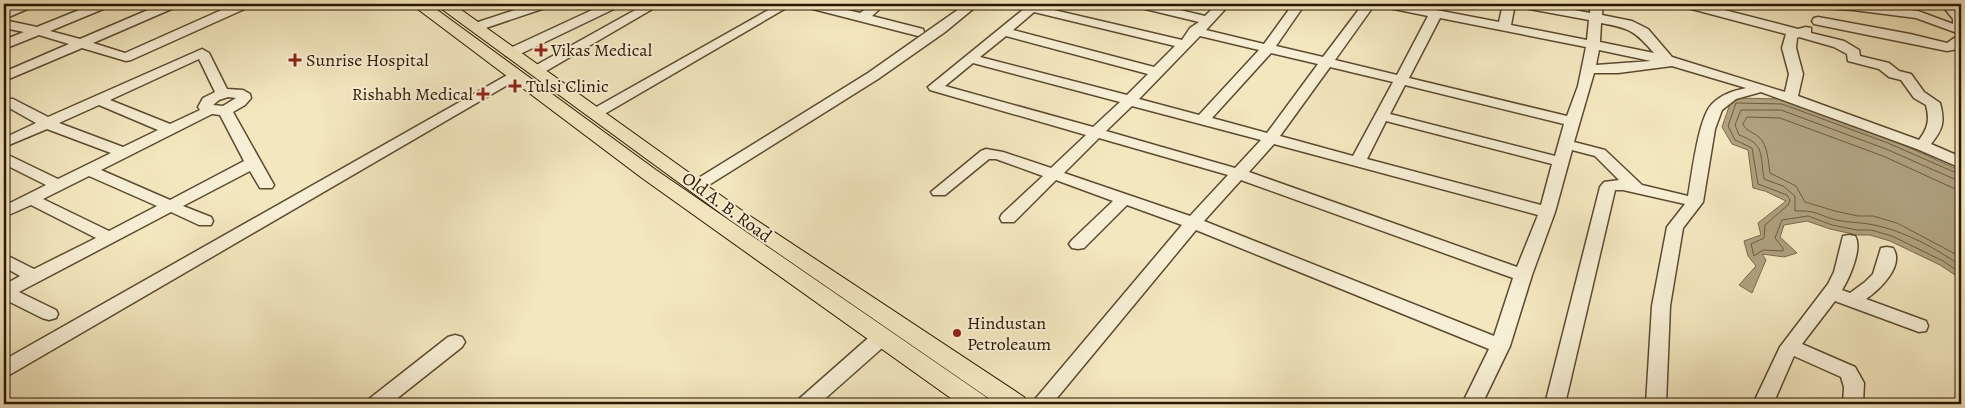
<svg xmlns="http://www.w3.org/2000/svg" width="1965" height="408" viewBox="0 0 1965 408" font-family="Alegreya,serif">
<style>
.water{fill:#afa07e;stroke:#7a694c}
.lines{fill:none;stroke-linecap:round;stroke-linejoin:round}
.shore{stroke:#6c5b3f;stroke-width:1}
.minor-casing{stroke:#5c4a30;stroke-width:3}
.major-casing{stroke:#2a1600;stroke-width:2}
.minor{fill:#f7efd5;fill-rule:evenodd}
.major{fill:#f3e7bf;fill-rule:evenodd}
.poi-dot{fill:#8f2418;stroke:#f7efd5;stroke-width:2}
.labels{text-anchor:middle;stroke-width:4;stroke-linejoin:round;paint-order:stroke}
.poi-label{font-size:18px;fill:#2a1600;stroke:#f7efd5;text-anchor:start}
.street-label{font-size:18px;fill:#2a1600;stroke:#f7efd5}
</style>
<rect width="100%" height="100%" fill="#f3e7bf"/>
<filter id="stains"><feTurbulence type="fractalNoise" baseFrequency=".004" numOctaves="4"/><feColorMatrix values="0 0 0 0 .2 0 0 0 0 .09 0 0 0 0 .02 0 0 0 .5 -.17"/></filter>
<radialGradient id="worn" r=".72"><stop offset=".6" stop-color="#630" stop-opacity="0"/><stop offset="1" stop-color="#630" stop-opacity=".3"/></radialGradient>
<polygon class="water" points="1732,98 1783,99 1890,139 1961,171 1961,279 1940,265 1890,241 1870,235 1857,235 1830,229 1807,221 1784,225 1780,237 1797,253 1784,257 1762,254 1766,260 1752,293 1739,285 1756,266 1748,256 1744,241 1761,235 1758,223 1786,201 1765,191 1753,188 1748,150 1732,144 1722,127"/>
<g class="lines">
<g class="shore">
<polyline points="1961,175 1888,143 1782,104 1736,103 1728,126 1735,140 1752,148 1758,184 1787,195 1790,200 1788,205 1765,225 1764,238 1751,244 1754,256 1763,250 1783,251 1783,248 1775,238 1782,220 1808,216 1832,225 1857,230 1871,230 1892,236 1943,261 1961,273"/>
<path d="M1961 182 1886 149 1781 110H1741L1735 125 1739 135C1765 144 1760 154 1764 179L1783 186 1795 196V211C1816 210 1818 215 1836 220 1849 223 1862 222 1874 225 1904 231 1936 248 1961 266"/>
<path d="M1961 189 1953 188 1883 156 1780 118 1747 117 1743 124C1746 131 1753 132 1759 137 1768 146 1768 161 1770 173L1796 186 1805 202 1835 211 1858 216H1873L1897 223 1961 257"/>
</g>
<g class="minor-casing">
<g id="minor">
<polygon points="19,4 34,4 32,7 4,19 4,10"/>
<polygon points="94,4 110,4 108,7 50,31 80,39 162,4 178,4 176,7 93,43 125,53 235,4 251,4 249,7 131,60 126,61 82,48 4,81 4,72 69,44 39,35 4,49 4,40 24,32 4,28 4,20 37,27"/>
<polygon points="533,4 550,4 548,7 480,30 476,31 470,27 472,24"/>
<polygon points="605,4 620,4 618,7 516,56 506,56 504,53 506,50"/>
<polygon points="646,4 661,4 541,74 536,75 529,71 531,68"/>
<polygon points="779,4 793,4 601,116 591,116 589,113 591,110"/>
<polygon points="803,4 823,4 860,13 872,4 885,4 872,16 923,29 924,32 918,36 805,7"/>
<polygon points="966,4 979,4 945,32 878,79 704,188 692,188 690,185 692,182 868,73"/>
<path d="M1030 4H1043L1041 7 1182 40 1190 28 1199 22 1137 7 1135 4H1155L1205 16 1217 4H1230L1206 30 1264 44 1293 4H1305L1276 46 1323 57 1363 4H1375L1335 60 1397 75 1428 16 1384 7 1382 4H1405L1499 22 1503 4H1515L1511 25 1587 40 1589 20 1524 8 1518 4H1542L1590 13 1591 4H1603L1602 15 1632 21 1648 29 1672 57 1785 92 1789 74 1782 48 1786 34 1684 7 1682 4H1701L1798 29 1806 27 1811 28V33L1844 41 1859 50 1860 56 1889 63 1899 71 1911 74 1924 92 1940 103C1945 122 1943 129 1931 144L1961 157V168L1917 149 1761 92 1736 99 1722 110 1715 129 1703 202 1683 228 1670 306 1666 404H1646L1652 306 1667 227 1685 204 1623 190H1615L1565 404H1545L1600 187 1604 182 1619 180 1595 156 1572 150 1555 212 1532 275 1510 346 1482 404H1462L1489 349 1196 230 1052 404H1031L1182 225 1127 205 1084 248 1078 249 1072 248 1069 244 1072 240 1113 201 1056 180 1014 222H1002L1000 218 1002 214 1043 176 996 159H989L945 195H933L931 192 981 151 986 149 1003 152 1051 168 1086 135 930 90 928 87ZM1034 12 1175 46 1154 67 1013 30ZM1440 18 1586 47 1578 86 1567 116 1409 78ZM1601 23C1630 28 1635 31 1654 53L1600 42ZM1006 36 1148 74 1127 95 980 57ZM1200 36 1259 50 1199 115 1139 99ZM1799 37 1834 47 1847 54 1848 61 1879 69 1889 77 1901 80 1914 98 1926 105C1930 120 1928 128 1919 140L1798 96 1803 74 1796 48 1797 38ZM1599 50 1651 61 1596 65ZM1271 53 1318 64 1267 133 1212 118ZM973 63 1120 102 1093 127 945 86ZM1672 66 1746 88C1733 91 1722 94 1712 104 1698 118 1692 175 1688 196L1642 185 1605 150 1574 142 1594 73H1618ZM1330 67 1393 82 1353 156 1280 136ZM1405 85 1564 124 1555 156 1390 114ZM1132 106 1261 140 1235 168 1106 131ZM1386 121 1552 164 1541 205 1367 159ZM1099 138 1228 175 1190 216 1064 173ZM1274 144 1538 215 1517 267 1249 172ZM1241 180 1513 278 1494 336 1204 221Z"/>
<polygon points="1815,4 1863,4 1918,11 1953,24 1953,19 1941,4 1953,4 1961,14 1961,45 1958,49 1947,51 1814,24 1812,21 1814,18 1818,17 1910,34 1947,43 1960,34 1916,18 1853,10 1821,8"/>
<path d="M202 49 209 53 227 89 243 90 250 94 251 98 245 105 233 112 274 185 272 188H260L250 171 183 206 211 217 213 221 211 225H199L171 212 19 292 56 310 58 314 56 318 49 320 42 318 4 299V285L20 276 4 267V254L34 269 96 238 31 205 4 217V206L46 185 4 164V153L58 179 111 153 47 129 4 147V138L36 123 4 105V99H13L48 117ZM199 59 215 92 203 98 198 107 200 110 170 124 110 100ZM228 97 236 98 223 106 213 105 219 100ZM99 105 158 130 123 147 59 123ZM212 114 220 115 244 161 170 200 101 170ZM89 176 157 206 109 231 43 199Z"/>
<polygon points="516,70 523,74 521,77 11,374 4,376 4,360"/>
<path d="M1849 235 1855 236C1863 248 1849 279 1842 290L1850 293 1865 282 1873 274 1881 248 1887 247 1893 248C1905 266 1879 290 1866 299L1926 321 1928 326 1926 331 1919 332 1835 301 1802 344 1855 367 1864 383 1863 404H1843L1844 387 1841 377 1794 356 1773 404H1753L1780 347 1828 284 1834 272 1843 236Z"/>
<polygon points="882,330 889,332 891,337 889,342 819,404 796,404 799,399 875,332"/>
<polygon points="455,335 462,337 465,342 462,347 390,404 366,404 369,399 448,337"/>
</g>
</g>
<g class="major-casing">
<g id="major">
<polygon points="413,4 429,4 656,170 986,397 989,404 959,404 642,178 415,7"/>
<polygon points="437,4 453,4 744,212 1024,397 1027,404 997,404 730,220 439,7"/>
</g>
</g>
<use href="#minor" class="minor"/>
<use href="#major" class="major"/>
</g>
<g class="poi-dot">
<path d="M538.5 42.5h5v5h5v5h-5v5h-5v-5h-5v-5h5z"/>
<path d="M292.5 52.5h5v5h5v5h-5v5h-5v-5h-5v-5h5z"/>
<path d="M512.5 78.5h5v5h5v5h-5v5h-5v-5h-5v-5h5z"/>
<path d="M480.5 86.5h5v5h5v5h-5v5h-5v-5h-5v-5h5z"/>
<circle cx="957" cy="333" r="5"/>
</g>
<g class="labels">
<g class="poi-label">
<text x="551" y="56">Vikas Medical</text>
<text x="306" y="66">Sunrise Hospital</text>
<text x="526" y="92">Tulsi Clinic</text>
<text x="473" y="100" text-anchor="end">Rishabh Medical</text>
<text x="967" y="329">Hindustan<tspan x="967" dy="21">Petroleaum</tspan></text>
</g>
<g class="street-label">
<text transform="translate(727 207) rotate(36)" y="6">Old A. B. Road</text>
</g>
</g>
<rect width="1965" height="408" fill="none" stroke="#f3e7bf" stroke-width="20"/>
<rect x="5" y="5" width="1955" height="398" fill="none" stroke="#2a1600" stroke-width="2.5"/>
<rect x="10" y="10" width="1945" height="388" fill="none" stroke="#2a1600"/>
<rect width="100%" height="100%" filter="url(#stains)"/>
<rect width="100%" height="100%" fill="url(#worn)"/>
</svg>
